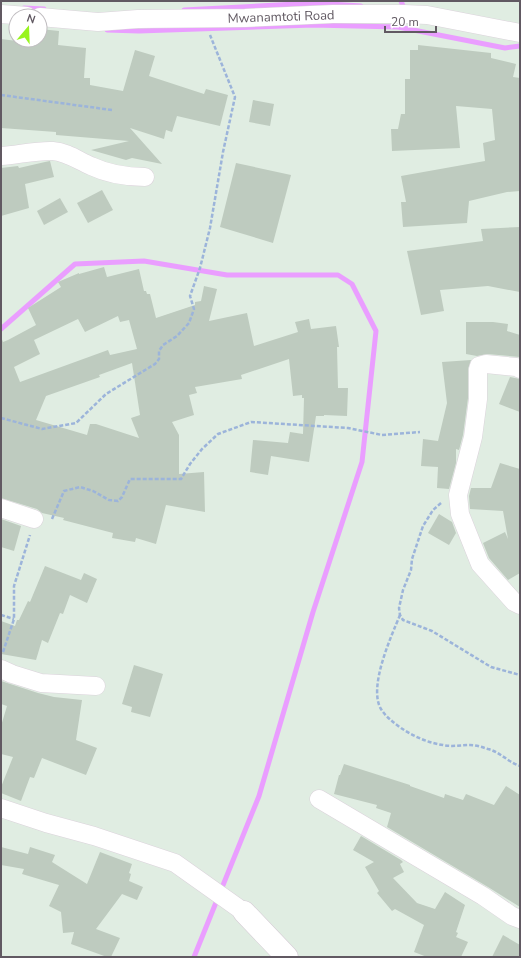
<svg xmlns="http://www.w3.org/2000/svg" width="521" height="958" viewBox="0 0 521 958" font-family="'Nunito Sans',sans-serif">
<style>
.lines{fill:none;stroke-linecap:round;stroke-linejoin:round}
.stream{stroke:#ea9eff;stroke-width:5}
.building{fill:#becbbf;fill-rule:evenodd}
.street-casing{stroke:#dbd3db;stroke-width:19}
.secondary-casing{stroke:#d5cbd5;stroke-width:23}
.path{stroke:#9cb4da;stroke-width:2.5;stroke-dasharray:4 2;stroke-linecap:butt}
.street{stroke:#fff;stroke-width:18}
.secondary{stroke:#fff;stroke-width:22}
.labels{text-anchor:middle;stroke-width:3;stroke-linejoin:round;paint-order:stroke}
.street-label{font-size:13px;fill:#615962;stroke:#fff}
</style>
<rect width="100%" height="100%" fill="#e0ede2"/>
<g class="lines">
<g class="stream">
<polyline points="401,1 403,6"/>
<polyline points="24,8 44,9"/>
<polyline points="184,10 315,3 361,6"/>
<polyline points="107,30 139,31 313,25 398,27 505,48 520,46"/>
<polyline points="1,329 75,264 144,261 227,275 338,275 352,284 376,331 362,462 313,612 259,796 194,957"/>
</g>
</g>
<g class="building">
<polygon points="40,29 59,31 58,45 86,48 84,78 90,78 90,85 123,91 135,50 155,56 149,76 204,94 206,89 228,95 220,126 177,116 172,132 166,130 164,139 130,128 162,164 132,158 126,160 91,150 129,141 56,135 56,132 1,128 1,39 33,43 33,40 40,40"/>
<polygon points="418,45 491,53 491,58 516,64 513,77 520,78 520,191 507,192 469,201 467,223 403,227 401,202 406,202 401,176 485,161 483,143 495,140 492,109 456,106 460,148 392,151 391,129 398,129 401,114 405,114 405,79 410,79 410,50 418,50"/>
<polygon points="253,100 274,104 270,126 249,122"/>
<polygon points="50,161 54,177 25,184 29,208 1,216 1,168 18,166 19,168 45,162"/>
<polygon points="236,163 291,175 273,243 220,227"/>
<polygon points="102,190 113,210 88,223 77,203"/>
<polygon points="60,198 68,212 44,225 37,211"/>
<polygon points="520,227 520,292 488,286 440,290 444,311 421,315 407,251 483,241 481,229"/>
<path d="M104 267 107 277 139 269 144 291H146L147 294H150L156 318 195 305V302L201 301 204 286 217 289 209 321 247 313 254 346 298 332 295 322 309 319 311 329 336 326 339 347H337L338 388H348L347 416 324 415V416H316L309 462 271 456 268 475 250 472 253 440 288 443 290 432 303 434 304 398H302V395L293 396 289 359 241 375 242 379 195 387 197 393 189 395 194 415 172 422 179 435V474L204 472 205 512 166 505 156 544 136 538 135 542 112 538 113 533 63 520 64 518 42 513 37 509 1 498V337L3 342 8 340 36 325 28 308 61 287 58 282 79 273V274ZM118 316 120 322 129 320 137 349 110 355 108 350 20 382 14 367 40 354 34 340 78 319 85 332ZM132 363 140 415 131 418 139 438 96 424H90L87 435 36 420 46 396 100 377 99 375Z"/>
<polygon points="466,322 493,322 508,324 507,331 520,335 520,357 487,354 477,356 466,354"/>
<polygon points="471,360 468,369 468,398 463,435 459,450 456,449 456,463 449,489 437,488 438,467 421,466 423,439 438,441 447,403 442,362"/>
<polygon points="510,377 520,379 520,412 499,404"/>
<polygon points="500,463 520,469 520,573 508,580 489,558 483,543 505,532 508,539 503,511 470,509 469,496 471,488 491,488"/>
<polygon points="439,514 452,522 456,533 449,545 428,533"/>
<polygon points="1,519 21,526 14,551 1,547"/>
<polygon points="45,566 81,580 84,573 97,579 87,603 70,595 63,614 60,613 48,643 42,640 36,660 1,654 1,621 15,626 17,620 19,620 28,601 30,602"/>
<polygon points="134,665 163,674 150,717 131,712 132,707 122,704"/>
<polygon points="1,681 38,693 54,697 82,700 76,740 97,748 86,775 42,758 34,778 30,777 21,801 1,793 1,787 13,757 1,754 1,726 7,706 1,704"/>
<polygon points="344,764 410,785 410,786 444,798 445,794 463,800 466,794 494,805 506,786 520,795 520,907 488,887 387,827 391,813 376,808 377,805 334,794 339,775 340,775"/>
<polygon points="361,836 401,860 403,862 400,864 404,872 393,878 417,903 435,909 445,892 465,905 456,932 458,933 456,937 468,942 461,957 427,957 414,952 424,925 395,909 392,911 377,893 379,891 365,867 374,862 353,850"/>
<polygon points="1,847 28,854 30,847 55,855 52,862 87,884 100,852 132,864 129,873 131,874 129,881 143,887 137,900 122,894 96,929 120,938 111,957 107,957 71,944 74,932 63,933 61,912 49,906 59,885 22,874 24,869 1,865"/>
<polygon points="503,935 520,945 520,957 492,957"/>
</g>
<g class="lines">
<g class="street-casing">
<g id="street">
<polyline points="1,14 27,16"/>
<polyline points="40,17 98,22 138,19 245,18 333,14 404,14 427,15 520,33"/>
<path d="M1 156C17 155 38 150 53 151 67 152 79 161 91 166 108 174 126 177 145 177"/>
<polyline points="520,369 516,367 486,364 479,366 478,369 478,399 473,437 458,495 460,514 480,564 514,602 520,605"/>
<polyline points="1,508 34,519"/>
<polyline points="1,669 12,674 41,683 96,686"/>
<polyline points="319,799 483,896 512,916 520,919"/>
<polyline points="1,808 46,823 94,836 175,863 244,912"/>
</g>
</g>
<g class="secondary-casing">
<polyline id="secondary" points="244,912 287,957"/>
</g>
<g class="path">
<polyline points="1,95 112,110"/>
<polyline points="1,418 42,429 76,423 106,394 155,364 159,359 159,351 163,345 177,336 189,323 194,309 190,296 200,268 210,228 223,152 235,97 210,35"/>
<polyline points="441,503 433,510 423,526 412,559 411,570 403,590 399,608 400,615 403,620 432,631 491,667 520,675"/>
<polyline points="52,519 64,491 80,487 93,491 109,500 118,501 122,497 130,479 181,479 190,464 202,449 218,434 251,422 348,428 382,435 420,432"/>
<polyline points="1,615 14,619"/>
<path d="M400 615C391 637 368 687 381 709 386 717 393 722 401 728 413 736 428 743 443 745 452 747 461 745 470 745 476 745 482 747 488 749 500 752 508 762 520 766"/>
<polyline points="3,652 14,619 14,586 30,535"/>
</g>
<use href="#street" class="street"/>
<use href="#secondary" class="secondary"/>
</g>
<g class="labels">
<g class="street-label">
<text transform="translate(281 16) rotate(-2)" y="5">Mwanamtoti Road</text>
</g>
</g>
<rect width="521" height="958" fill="none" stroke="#615962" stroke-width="4"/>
<g transform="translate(28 28) rotate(19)"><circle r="19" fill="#ffffff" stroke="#c0bdc0"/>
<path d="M0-3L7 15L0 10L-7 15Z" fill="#99f41f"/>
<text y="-6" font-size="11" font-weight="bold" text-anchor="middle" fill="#615962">N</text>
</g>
<path d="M385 26v6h51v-6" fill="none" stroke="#615962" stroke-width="2"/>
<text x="391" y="26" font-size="12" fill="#615962" stroke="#ffffff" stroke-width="3" paint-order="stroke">20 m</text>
</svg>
